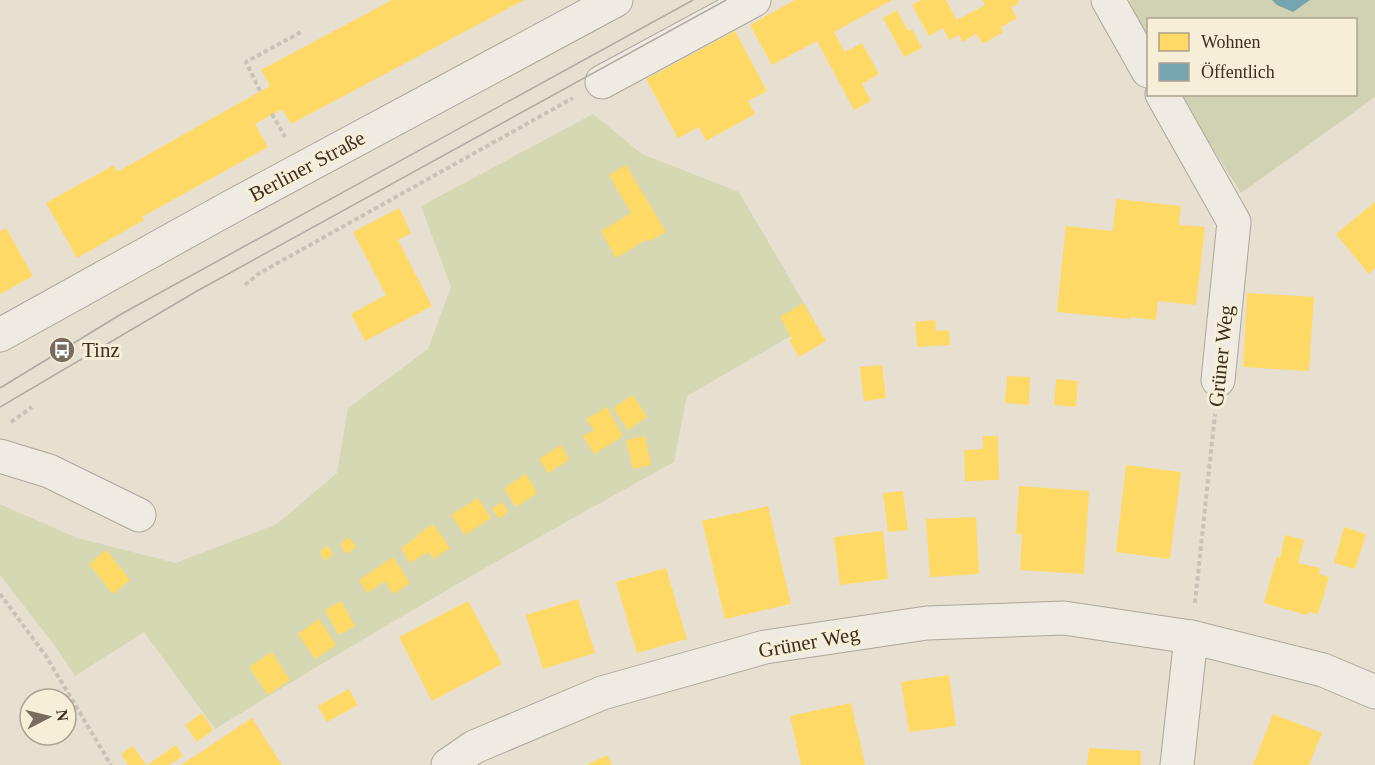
<svg xmlns="http://www.w3.org/2000/svg" width="1375" height="765" viewBox="0 0 1375 765" font-family="'Times New Roman',serif">
<style>
.green{fill:#d6d7b3}
.cemetery{fill:#d1d1b3}
.homes{fill:#ffd966}
.public{fill:#76a5af}
.lines{fill:none;stroke-linecap:round;stroke-linejoin:round}
.minor-casing{stroke:#ada599;stroke-width:35}
.path{stroke:#c8c2b9;stroke-width:4;stroke-dasharray:4.5 3;stroke-linecap:butt}
.minor{stroke:#efebe3;stroke-width:33}
.tram{stroke:#afaaa2;stroke-width:1.5}
.labels{text-anchor:middle;stroke-width:6;stroke-linejoin:round;paint-order:stroke}
.street-label{font-size:21px;fill:#3d2e20;stroke:#f7eed8}
.poi-label{font-size:21px;fill:#3d2e20;stroke:#f7eed8;text-anchor:start}
</style>
<rect width="100%" height="100%" fill="#e7e0d1"/>
<path class="green" d="M593 114 642 154 739 192 815 322 687 396 674 462C519 547 366 636 215 729L144 632 75 676 58 650 0 575V504L77 538 176 563 277 524 337 473 348 408 428 349 451 287 421 206Z"/>
<polygon class="cemetery" points="1130,0 1375,0 1375,97 1241,193 1179,95 1356,94 1356,20 1148,20 1148,45 1127,11"/>
<g class="homes">
<polygon points="392,0 524,0 291,124 282,109 255,124 268,147 142,217 144,220 77,258 46,203 114,165 117,172 270,86 261,70"/>
<polygon points="795,0 892,0 834,32 845,52 862,43 879,74 862,84 871,101 854,110 817,41 772,65 750,25"/>
<polygon points="921,0 946,0 957,20 985,5 982,0 1021,0 1017,2 1018,4 1011,7 1017,18 1001,27 1003,32 983,44 976,34 962,42 959,35 949,40 943,28 929,36 912,5"/>
<polygon points="897,10 908,31 912,29 922,48 904,57 883,18"/>
<polygon points="735,31 767,91 748,101 755,114 706,141 699,127 678,138 646,79"/>
<polygon points="626,165 666,232 648,242 647,239 616,258 601,231 631,213 609,175"/>
<polygon points="1116,199 1181,206 1179,225 1205,227 1196,305 1158,301 1156,320 1130,317 1130,319 1057,312 1066,226 1113,231"/>
<polygon points="1375,202 1375,268 1369,274 1336,234"/>
<polygon points="399,208 411,233 398,240 432,306 365,341 351,314 386,295 353,232"/>
<polygon points="6,228 33,276 0,294 0,231"/>
<polygon points="1247,293 1314,297 1309,371 1243,367"/>
<polygon points="803,303 826,341 799,357 789,340 792,339 780,317"/>
<polygon points="935,320 936,331 949,330 950,345 917,347 915,322"/>
<polygon points="882,365 886,398 864,401 860,367"/>
<polygon points="1007,376 1030,377 1029,405 1005,403"/>
<polygon points="1056,379 1078,381 1076,407 1054,405"/>
<polygon points="633,395 647,417 628,430 613,408"/>
<polygon points="607,407 623,436 594,454 583,436 594,430 586,419"/>
<polygon points="645,436 651,465 633,469 626,440"/>
<polygon points="983,436 998,436 999,480 965,481 964,450 983,449"/>
<polygon points="561,445 569,460 548,473 539,459"/>
<polygon points="1126,465 1181,472 1170,559 1116,552"/>
<polygon points="526,474 537,493 516,507 504,488"/>
<polygon points="1019,486 1089,491 1084,574 1020,570 1022,534 1016,534"/>
<polygon points="903,491 908,530 888,532 883,493"/>
<polygon points="478,498 491,518 465,535 451,515"/>
<polygon points="502,502 508,512 499,519 492,509"/>
<polygon points="768,506 791,604 725,619 702,521"/>
<polygon points="976,517 979,574 930,577 926,519"/>
<polygon points="433,524 450,548 433,559 428,552 410,563 401,548 418,536 417,535"/>
<polygon points="1344,527 1366,534 1355,569 1334,563"/>
<polygon points="883,531 888,579 840,585 834,537"/>
<polygon points="1285,535 1304,540 1298,563 1320,568 1319,574 1329,577 1318,614 1308,612 1307,615 1264,603 1277,556 1280,558"/>
<polygon points="349,537 356,547 346,554 340,544"/>
<polygon points="328,546 333,555 325,560 319,552"/>
<polygon points="106,550 130,580 113,594 89,564"/>
<polygon points="393,557 410,583 393,594 385,581 367,593 359,580"/>
<polygon points="666,568 687,639 637,653 616,582"/>
<polygon points="578,599 595,653 543,669 526,615"/>
<polygon points="341,601 355,626 339,635 325,610"/>
<polygon points="468,601 502,664 432,701 399,637"/>
<polygon points="319,619 336,645 315,659 298,634"/>
<polygon points="272,652 290,680 268,695 249,667"/>
<polygon points="949,675 956,726 909,732 901,682"/>
<polygon points="349,689 358,705 327,722 318,706"/>
<polygon points="851,703 865,765 801,765 790,716"/>
<polygon points="202,713 213,730 197,742 185,725"/>
<polygon points="1273,714 1322,733 1309,765 1253,765"/>
<polygon points="252,718 282,765 181,765 210,746"/>
<polygon points="176,745 183,756 169,765 147,765"/>
<polygon points="133,746 146,765 128,765 121,754"/>
<polygon points="1089,748 1141,751 1141,765 1087,765"/>
<polygon points="607,755 612,765 587,765"/>
</g>
<polygon class="public" points="1272,0 1310,0 1293,12 1277,5"/>
<g class="lines">
<g class="minor-casing">
<g id="minor">
<polyline points="1108,0 1148,71"/>
<polyline points="602,82 754,0"/>
<polyline points="1162,94 1234,222 1218,380"/>
<polyline points="0,335 229,208 616,0"/>
<polyline points="0,456 49,471 139,515"/>
<polyline points="448,765 474,747 602,693 765,647 927,623 1064,618 1191,637 1323,670 1375,692"/>
<polyline points="1177,765 1191,637"/>
</g>
</g>
<g class="path">
<polyline points="260,91 246,62 301,32"/>
<polyline points="272,114 285,137"/>
<polyline points="245,285 258,274 573,98"/>
<polyline points="11,422 32,407"/>
<polyline points="0,594 46,656 111,765"/>
<polyline points="1195,603 1215,414"/>
</g>
<use href="#minor" class="minor"/>
<g class="tram">
<polyline points="0,388 123,313 693,0"/>
<polyline points="0,407 197,291 726,0"/>
</g>
</g>
<defs>
<g id="bus-disc" transform="scale(1.35)"><circle r="9.5" fill="#786c5e" stroke="#f7eed8"/><path d="M-5-6H5V4H4V6H2V4H-2V6H-4V4H-5ZM-3.5-4V0h7V-4ZM-3.5 1.2v1.5H-2V1.2ZM2 1.2v1.5H3.5V1.2Z" fill="#fff"/></g>
</defs>
<g fill-rule="evenodd">
<use href="#bus-disc" x="62" y="350"/>
</g>
<g class="labels">
<g class="street-label">
<text transform="translate(307 166) rotate(-28)" y="7">Berliner Straße</text>
<text transform="translate(1221 356) rotate(-84)" y="7">Grüner Weg</text>
<text transform="translate(809 642) rotate(-10)" y="7">Grüner Weg</text>
</g>
<g class="poi-label">
<text x="82" y="357">Tinz</text>
</g>
</g>
<rect x="1147" y="18" width="210" height="78" fill="#f7eed8" stroke="#ada18e" stroke-width="1.5"/>
<rect x="1159" y="33" width="30" height="18" fill="#ffd966" stroke="#ada18e" stroke-width="1.5"/>
<text x="1201" y="48" font-size="18" fill="#3d2e20">Wohnen</text>
<rect x="1159" y="63" width="30" height="18" fill="#76a5af" stroke="#ada18e" stroke-width="1.5"/>
<text x="1201" y="78" font-size="18" fill="#3d2e20">Öffentlich</text>
<g transform="translate(48 717) rotate(83)"><circle r="28" fill="#f7eed8" stroke="#ada18e" stroke-width="1.5"/>
<path d="M0-4.5L10 22L0 15L-10 22Z" fill="#786c5e"/>
<text y="-9" font-size="16" font-weight="bold" text-anchor="middle" fill="#3d2e20">N</text>
</g>
</svg>
